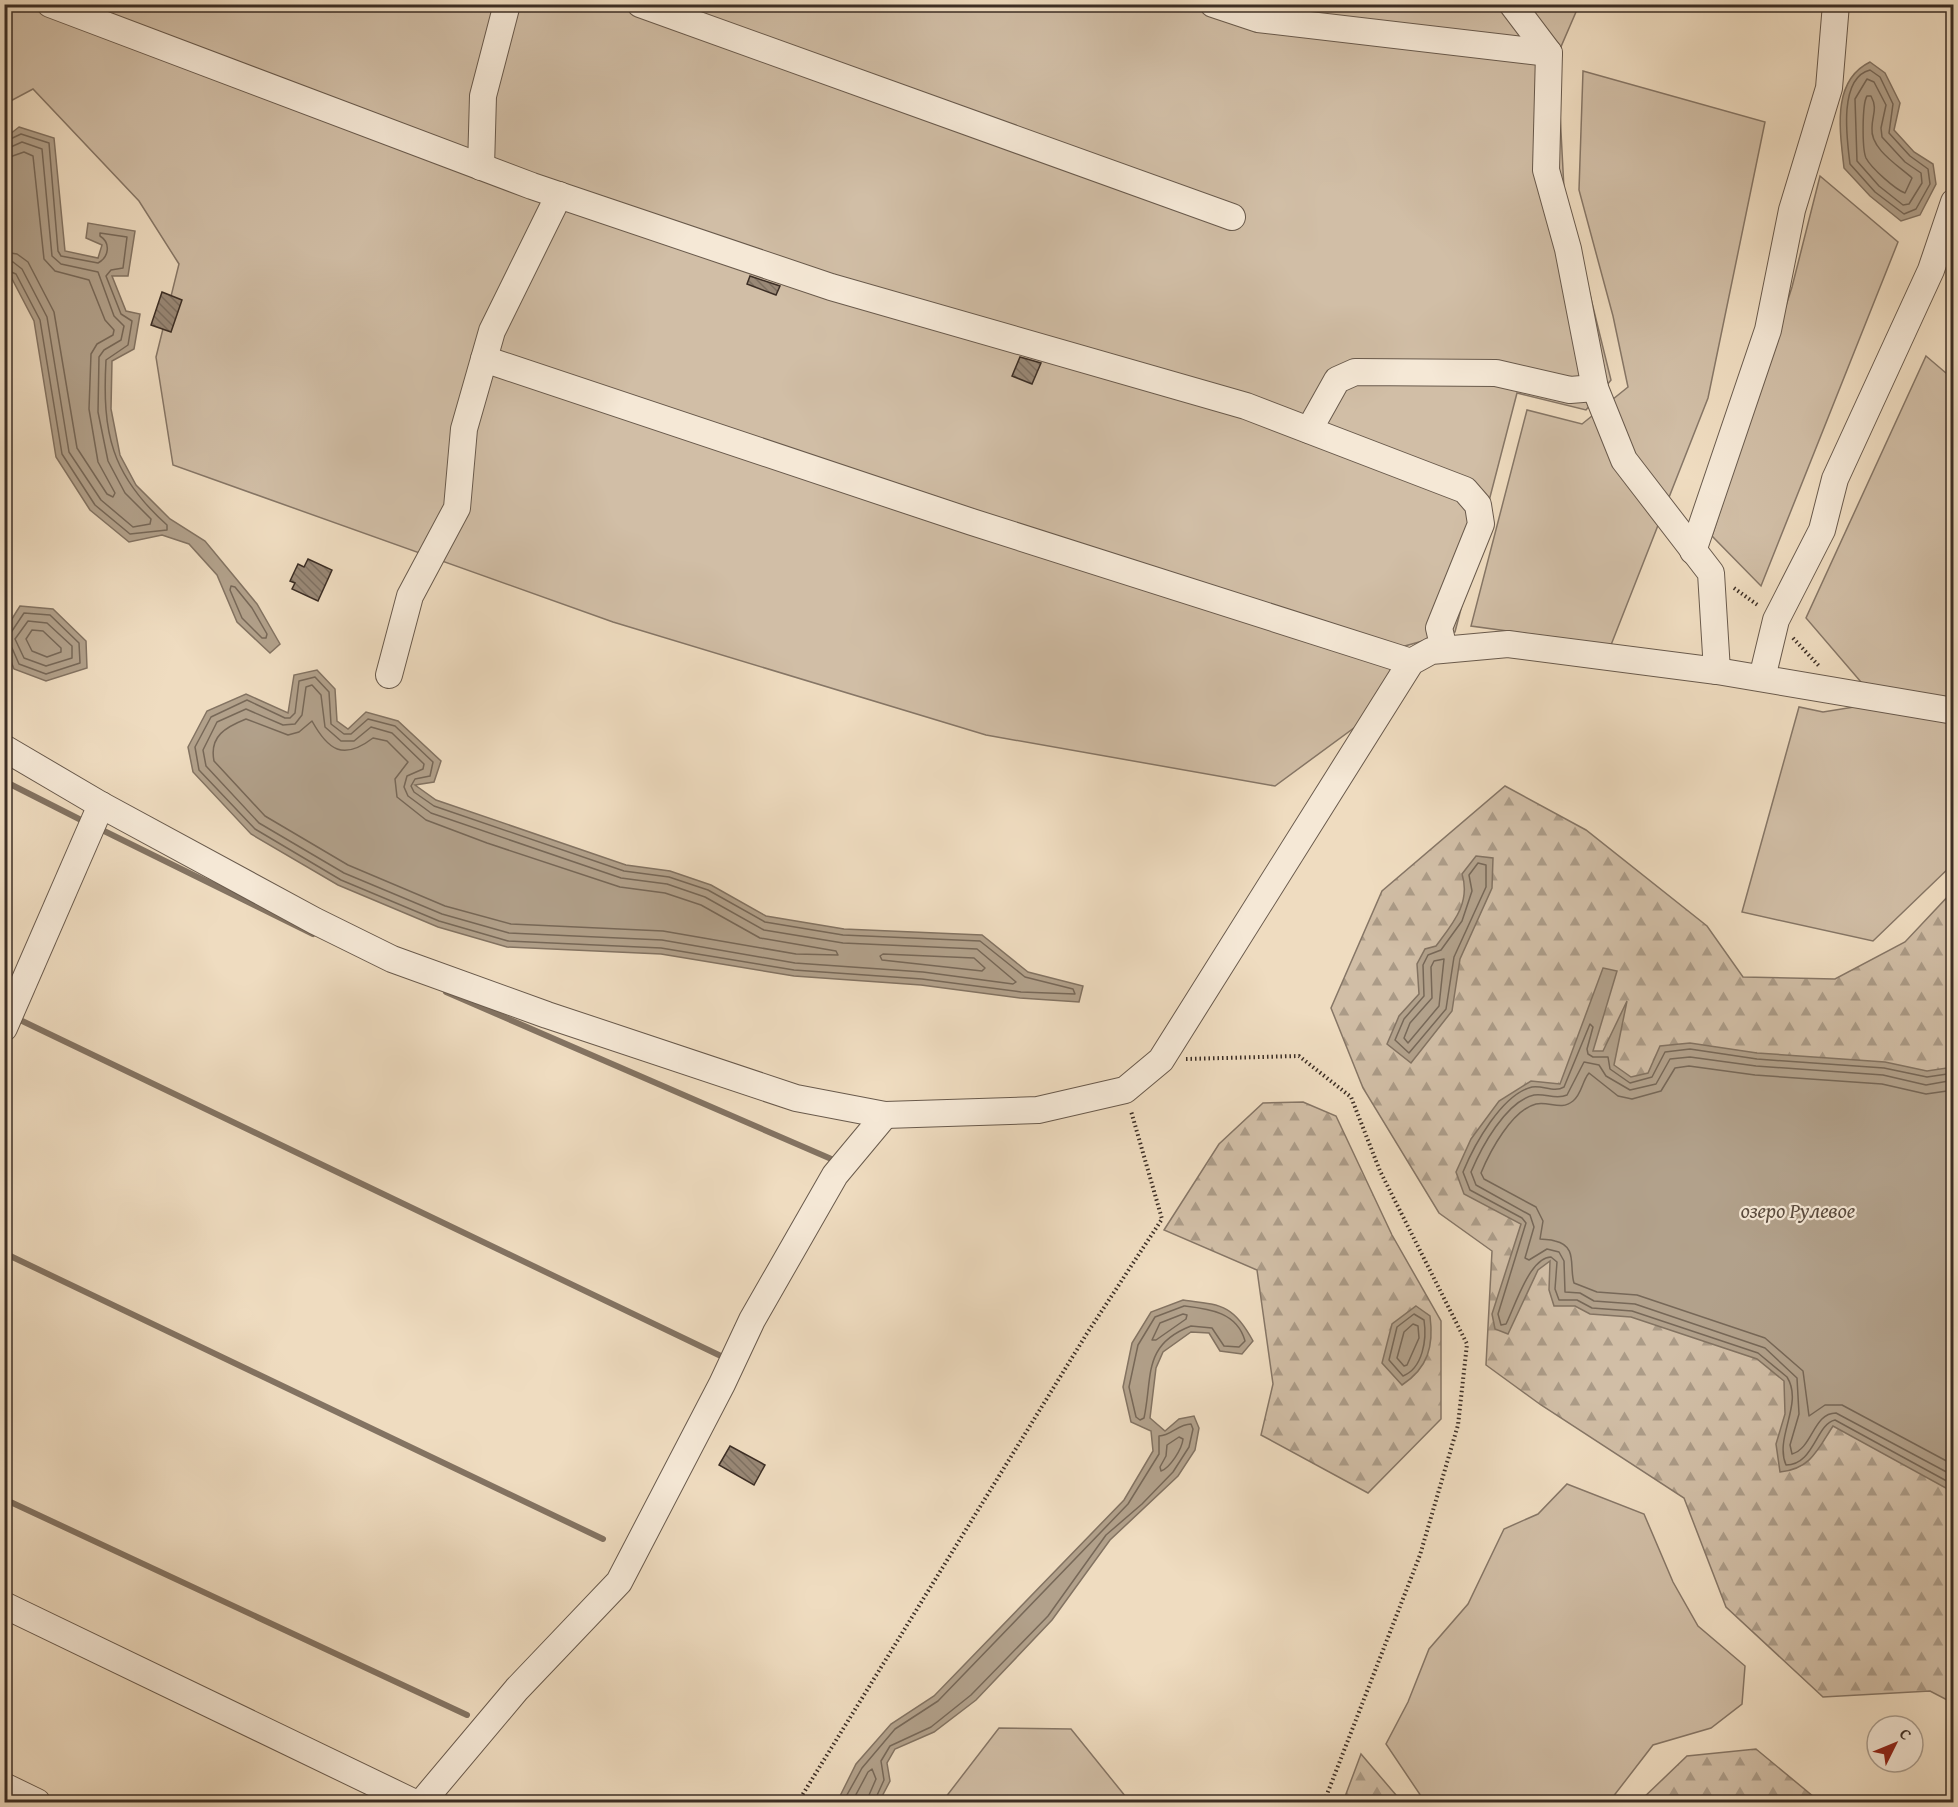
<svg xmlns="http://www.w3.org/2000/svg" width="1958" height="1807" viewBox="0 0 1958 1807" font-family="'Gentium Book Plus',serif">
<style>
.forest{fill:url(#forest-firs);stroke:#867666;stroke-width:1.5}
.garden{fill:#d1bea6;stroke:#867666;stroke-width:1.5}
.water{fill:#b2a18b;stroke:#837362;stroke-width:1.5}
.lines{fill:none;stroke-linecap:round;stroke-linejoin:round}
.shore{stroke:#776858;stroke-width:1.5}
.stream{stroke:#837362;stroke-width:6}
.building{fill:url(#building-back-hatch);stroke:#3c2e25;stroke-width:1.5}
.minor-casing{stroke:#695a4c;stroke-width:28}
.path{stroke:#3c2e25;stroke-width:4;stroke-dasharray:1.5 3;stroke-linecap:butt}
.minor{stroke:#f5e8d6;stroke-width:26}
.labels{text-anchor:middle;stroke-width:4.5;stroke-linejoin:round;paint-order:stroke}
.water-label{font-size:21px;font-style:italic;fill:#5a4b3e;stroke:#f5e8d6}
</style>
<defs>
<pattern id="forest-firs" width="22" height="20" patternUnits="userSpaceOnUse" patternTransform="scale(1.5)"><rect width="22" height="20" fill="#d1bea6"/><path d="M5 1l3.5 6h-7zM16 11l3.5 6h-7z" fill="#ab9b87"/></pattern>
<pattern id="building-back-hatch" width="6" height="6" patternUnits="userSpaceOnUse" patternTransform="scale(1.5)"><rect width="6" height="6" fill="#998876"/><path d="M-1 5l2 2M0 0l6 6M5-1l2 2" fill="none" stroke="#7e7061"/></pattern>
</defs>
<rect width="100%" height="100%" fill="#efdcc0"/>
<filter id="stains"><feTurbulence type="fractalNoise" baseFrequency=".00333" numOctaves="4"/><feColorMatrix values="0 0 0 0 .2 0 0 0 0 .09 0 0 0 0 .02 0 0 0 .5 -.17"/></filter>
<radialGradient id="worn" r=".72"><stop offset=".6" stop-color="#630" stop-opacity="0"/><stop offset="1" stop-color="#630" stop-opacity=".3"/></radialGradient>
<g class="forest">
<polygon points="1505,786 1586,830 1707,926 1743,977 1835,979 1905,942 1953,891 1953,1703 1930,1691 1823,1697 1726,1607 1684,1498 1541,1405 1486,1365 1492,1251 1439,1213 1363,1088 1331,1008 1382,891"/>
<polygon points="1303,1102 1336,1116 1392,1235 1441,1321 1441,1419 1368,1493 1261,1435 1273,1384 1257,1270 1164,1230 1219,1144 1263,1103"/>
<polygon points="1756,1749 1820,1802 1639,1802 1687,1756"/>
<polygon points="1361,1754 1402,1802 1343,1802"/>
</g>
<g class="garden">
<polygon points="5,5 1579,5 1557,56 1564,189 1611,380 1586,410 1517,393 1455,632 1405,646 1362,722 1275,786 986,735 613,622 173,465 156,357 179,264 139,201 33,89 5,104"/>
<polygon points="1583,71 1765,122 1708,398 1611,645 1471,626 1527,410 1582,424 1628,387 1613,316 1579,190"/>
<polygon points="1820,176 1898,242 1761,586 1712,536 1792,287"/>
<polygon points="1926,356 1953,379 1953,864 1873,941 1742,912 1799,707 1823,712 1879,703 1806,618"/>
<polygon points="1567,1484 1644,1514 1673,1582 1698,1626 1745,1666 1742,1704 1711,1728 1653,1745 1609,1802 1425,1802 1386,1744 1408,1702 1429,1649 1468,1604 1504,1529 1538,1514"/>
<polygon points="999,1728 1071,1729 1130,1802 942,1802"/>
</g>
<g class="water">
<path d="M1870 62 1885 73 1900 103 1894 130 1914 152 1933 164 1936 184 1920 215 1901 221 1870 196 1844 168C1840 131 1831 81 1870 62Z"/>
<polygon points="19,127 54,138 65,251 98,258 102,245 86,238 88,223 135,231 128,276 112,276 126,311 140,314 134,349 112,361 111,409 120,455 136,485 170,519 205,541 257,604 280,644 270,653 237,622 217,575 189,544 162,535 129,542 90,510 56,457 34,321 11,277 5,273 5,138"/>
<path d="M20 606 53 609 86 641 87 668 46 681 14 669C1 636 1 636 20 606Z"/>
<polygon points="317,670 335,689 337,721 348,729 366,712 398,721 441,761 434,782 415,785 436,800 626,865 670,871 711,885 766,916 844,929 982,935 1028,972 1083,986 1079,1002 1020,998 921,985 794,976 661,954 507,947 438,927 338,885 251,834 193,772 188,747 207,711 246,694 288,713 294,675"/>
<path d="M1476 856 1493 858 1492 888 1460 959 1452 1011 1411 1063 1387 1044 1399 1016 1419 994 1417 964 1425 949 1436 946C1453 923 1471 903 1462 874Z"/>
<path d="M1603 968 1617 971 1593 1051H1603L1627 1001 1614 1065 1631 1077 1648 1073 1660 1046 1690 1043 1757 1053 1885 1062 1927 1071 1953 1067V1492L1833 1426C1818 1449 1811 1469 1780 1472L1776 1444 1785 1414 1784 1381 1757 1359 1631 1317 1590 1314 1575 1306H1554L1549 1290 1550 1261 1538 1270 1508 1334 1495 1329 1492 1314 1521 1224 1464 1194 1456 1172 1471 1139 1499 1101 1531 1081 1560 1084Z"/>
<path d="M1183 1300C1221 1305 1233 1304 1253 1341L1242 1354 1220 1351 1209 1333 1191 1332 1163 1352 1156 1368 1150 1418 1165 1431 1179 1419 1194 1416 1199 1428 1195 1450 1178 1476 1110 1540 1052 1620 976 1700 934 1732 895 1749 887 1763 890 1781 879 1802H837L856 1764 891 1724 934 1696 1124 1500 1153 1451 1151 1431 1131 1422 1123 1387 1132 1343 1151 1312Z"/>
<path d="M1416 1306 1430 1316C1434 1346 1428 1368 1402 1385L1382 1363 1392 1324Z"/>
</g>
<g class="lines">
<g class="shore">
<path d="M1870 70 1880 77 1893 104 1889 133 1910 156 1928 169 1930 184 1916 209 1904 214 1875 192 1850 164C1847 140 1838 78 1870 70Z"/>
<polygon points="1867,79 1874,82 1886,105 1881,128 1882,137 1905,162 1921,173 1922,183 1909,204 1903,205 1879,186 1857,161 1855,99"/>
<path d="M1867 96H1871C1878 109 1872 115 1872 128 1870 149 1899 166 1912 178L1905 193C1896 190 1871 168 1866 158 1862 149 1862 104 1867 96Z"/>
<path d="M4 142 21 134 49 143 58 251 61 256 98 263C109 257 111 243 100 236V233L127 237 123 268 111 270 106 276 121 314 132 321 128 345 106 360C102 433 111 475 167 525V530L130 534 95 505 62 454 40 320 16 274 4 269"/>
<polyline points="4,150 22,142 42,149 52,256 61,264 98,272 114,316 124,326 121,340 104,350 99,357 98,412 108,461 125,493 151,519 150,524 133,527 101,500 69,452 47,317 22,269 13,262 4,261"/>
<polyline points="4,159 24,152 33,156 44,259 55,271 89,280 105,320 114,330 113,335 97,344 91,354 89,409 98,462 115,493 113,497 107,494 77,448 54,312 28,262 17,254 4,252"/>
<polygon points="231,586 235,587 252,608 267,634 266,638 262,638 242,618 230,590"/>
<polygon points="28,621 47,623 72,646 72,658 46,666 24,658 15,639"/>
<polygon points="32,630 43,631 61,648 61,652 47,657 32,651 26,639"/>
<polyline points="4,633 12,631 24,613 50,615 79,643 80,663 46,674 19,664 12,648 4,645"/>
<polygon points="315,677 329,692 331,724 344,734 351,734 368,719 395,726 433,762 430,776 415,779 411,786 414,792 434,806 624,871 669,877 708,890 765,922 843,935 980,941 1025,977 1073,989 1075,994 1021,992 922,979 794,970 661,948 508,941 439,921 341,880 255,829 199,770 195,747 211,717 247,700 285,718 290,718 295,713 299,681"/>
<polygon points="312,685 321,695 325,727 341,741 354,741 371,727 392,733 424,764 423,769 407,776 404,787 408,796 431,813 621,878 667,884 705,897 764,930 843,943 977,949 1016,982 1013,984 923,972 795,963 662,940 509,933 442,914 344,873 259,823 206,766 203,750 217,722 246,709 283,725 295,724 302,715 306,687"/>
<path d="M246 719 288 735 299 732 312 721C328 750 343 761 373 738L387 741 408 762 395 779 397 797 426 820 487 843 620 887 665 893 701 905 760 938 836 951 838 955 796 954 663 931 511 924 445 906 348 865 265 816 214 761C209 736 226 727 246 719Z"/>
<polygon points="1478,863 1486,865 1486,887 1454,957 1446,1009 1409,1053 1395,1040 1404,1019 1424,996 1423,965 1428,955 1441,950 1462,921 1472,891 1469,875"/>
<polygon points="883,954 974,958 985,968 982,971 882,960 880,956"/>
<polygon points="1444,959 1439,1006 1408,1043 1404,1038 1410,1023 1432,998 1431,967 1434,961"/>
<path d="M1954 1073 1927 1077 1884 1068 1757 1059 1690 1049 1665 1052 1652 1077 1630 1083 1610 1069 1608 1057H1593L1588 1054 1587 1049 1593 1027 1590 1024 1564 1087C1554 1093 1543 1085 1532 1087 1502 1094 1474 1145 1463 1172L1470 1190 1522 1218 1526 1223 1498 1314 1501 1325 1506 1324C1515 1306 1530 1257 1551 1257L1557 1262 1555 1289 1559 1300H1577L1592 1308 1632 1311 1758 1353 1787 1377C1804 1404 1774 1437 1786 1465 1814 1465 1816 1424 1835 1420L1954 1485"/>
<path d="M1954 1080 1926 1085 1883 1075 1756 1066 1690 1057 1670 1059 1656 1084 1630 1090 1606 1076 1599 1065 1584 1062 1567 1095C1556 1100 1545 1093 1534 1095 1506 1101 1481 1148 1471 1172L1476 1185 1530 1215 1534 1227 1525 1258 1529 1260 1547 1249 1559 1252 1564 1261 1565 1292 1580 1293 1594 1301 1635 1304 1765 1348 1797 1378 1799 1414 1790 1445 1792 1454C1813 1448 1813 1413 1836 1413L1954 1476"/>
<path d="M1954 1090 1926 1094 1882 1084 1755 1075 1689 1066 1675 1068 1661 1091 1632 1099 1618 1096 1589 1073C1582 1081 1582 1094 1573 1101 1561 1111 1549 1101 1536 1104 1512 1110 1490 1151 1481 1173L1484 1179 1536 1207 1543 1221 1540 1239C1545 1240 1550 1239 1555 1241 1578 1246 1569 1267 1574 1283L1597 1292 1637 1295 1765 1338 1803 1371 1809 1416 1825 1405H1842L1954 1465"/>
<path d="M1184 1306C1209 1309 1237 1312 1245 1341L1239 1347 1224 1346 1212 1328 1191 1326C1142 1345 1153 1376 1144 1418L1140 1420 1136 1417 1129 1387 1138 1345 1155 1317Z"/>
<polygon points="1183,1314 1187,1315 1186,1319 1156,1340 1152,1340 1160,1323"/>
<path d="M1414 1314 1424 1320C1427 1339 1423 1368 1403 1376L1389 1360 1397 1327Z"/>
<polygon points="1413,1324 1418,1326 1419,1338 1407,1365 1404,1366 1397,1358 1404,1332"/>
<path d="M1179 1437 1183 1439C1182 1449 1170 1468 1161 1471L1160 1467 1166 1456 1167 1445Z"/>
<path d="M843 1802 862 1768 895 1729 938 1701 1128 1504 1159 1454V1436C1171 1436 1178 1424 1191 1424L1193 1429 1189 1447 1173 1472 1142 1504 1106 1535 1048 1616 971 1695 931 1727 890 1746 881 1761 884 1780 874 1802"/>
<polyline points="852,1802 868,1772 872,1769 876,1779 866,1802"/>
</g>
<g class="stream">
<polyline points="4,781 87,823"/>
<polyline points="96,827 313,934"/>
<polyline points="446,992 836,1161"/>
<polyline points="16,1018 723,1357"/>
<polyline points="4,1253 603,1539"/>
<polyline points="4,1499 467,1715"/>
</g>
</g>
<g class="building">
<polygon points="750,276 780,286 776,295 747,284"/>
<polygon points="162,292 182,300 171,332 151,325"/>
<polygon points="1020,357 1041,363 1032,384 1012,376"/>
<polygon points="308,559 332,570 318,601 292,589 295,583 290,581 298,564 304,567"/>
<polygon points="730,1446 765,1465 754,1485 719,1465"/>
</g>
<g class="lines">
<g class="minor-casing">
<g id="minor">
<polyline points="50,4 532,186 831,287 1246,406 1465,490 1478,505 1481,524 1439,628 1444,649"/>
<polyline points="640,4 1232,217"/>
<polyline points="1213,4 1258,19 1549,53"/>
<polyline points="1512,4 1549,53 1546,170 1568,249 1595,388 1624,460 1711,573 1717,671"/>
<polyline points="481,167 483,96 507,4"/>
<polyline points="484,359 972,522 1411,662"/>
<polyline points="1309,430 1337,380 1355,372 1496,373 1570,390 1595,388"/>
<polyline points="1693,551 1768,330 1792,210 1829,88 1836,4"/>
<polyline points="389,675 410,596 457,508 464,429 492,331 559,195"/>
<polyline points="1762,678 1776,620 1822,530 1835,479 1931,270 1954,202"/>
<polyline points="4,748 101,805 315,921 392,959 547,1015 796,1098 885,1115 1038,1110 1125,1090 1161,1060 1411,662 1431,651 1508,644 1717,671 1954,711"/>
<polyline points="4,1028 101,805"/>
<polyline points="4,1605 413,1802"/>
<polyline points="4,1786 37,1802"/>
<polyline points="422,1802 517,1689 619,1582 722,1384 752,1320 835,1175 885,1115"/>
</g>
</g>
<g class="path">
<polyline points="1734,588 1759,606"/>
<polyline points="1793,638 1819,666"/>
<polyline points="1186,1059 1299,1056 1351,1097 1380,1171 1467,1344 1458,1425 1420,1555 1324,1802"/>
<polyline points="798,1802 1086,1335 1162,1219 1131,1111"/>
</g>
<use href="#minor" class="minor"/>
</g>
<g class="labels">
<g class="water-label">
<text x="1798" y="1218">озеро Рулевое</text>
</g>
</g>
<rect width="1958" height="1807" fill="none" stroke="#efdcc0" stroke-width="24"/>
<rect x="6" y="6" width="1946" height="1795" fill="none" stroke="#3c2e25" stroke-width="3"/>
<rect x="12" y="12" width="1934" height="1783" fill="none" stroke="#3c2e25" stroke-width="1.5"/>
<g transform="translate(1895 1744) rotate(47)"><circle r="28" fill="#f5e8d6" stroke="#ab9e8f" stroke-width="1.5"/>
<path d="M0-4.5L10 22L0 15L-10 22Z" fill="#8f2418"/>
<text y="-9" font-size="16" font-weight="bold" text-anchor="middle" fill="#3c2e25">С</text>
</g>
<rect width="100%" height="100%" filter="url(#stains)"/>
<rect width="100%" height="100%" fill="url(#worn)"/>
</svg>
